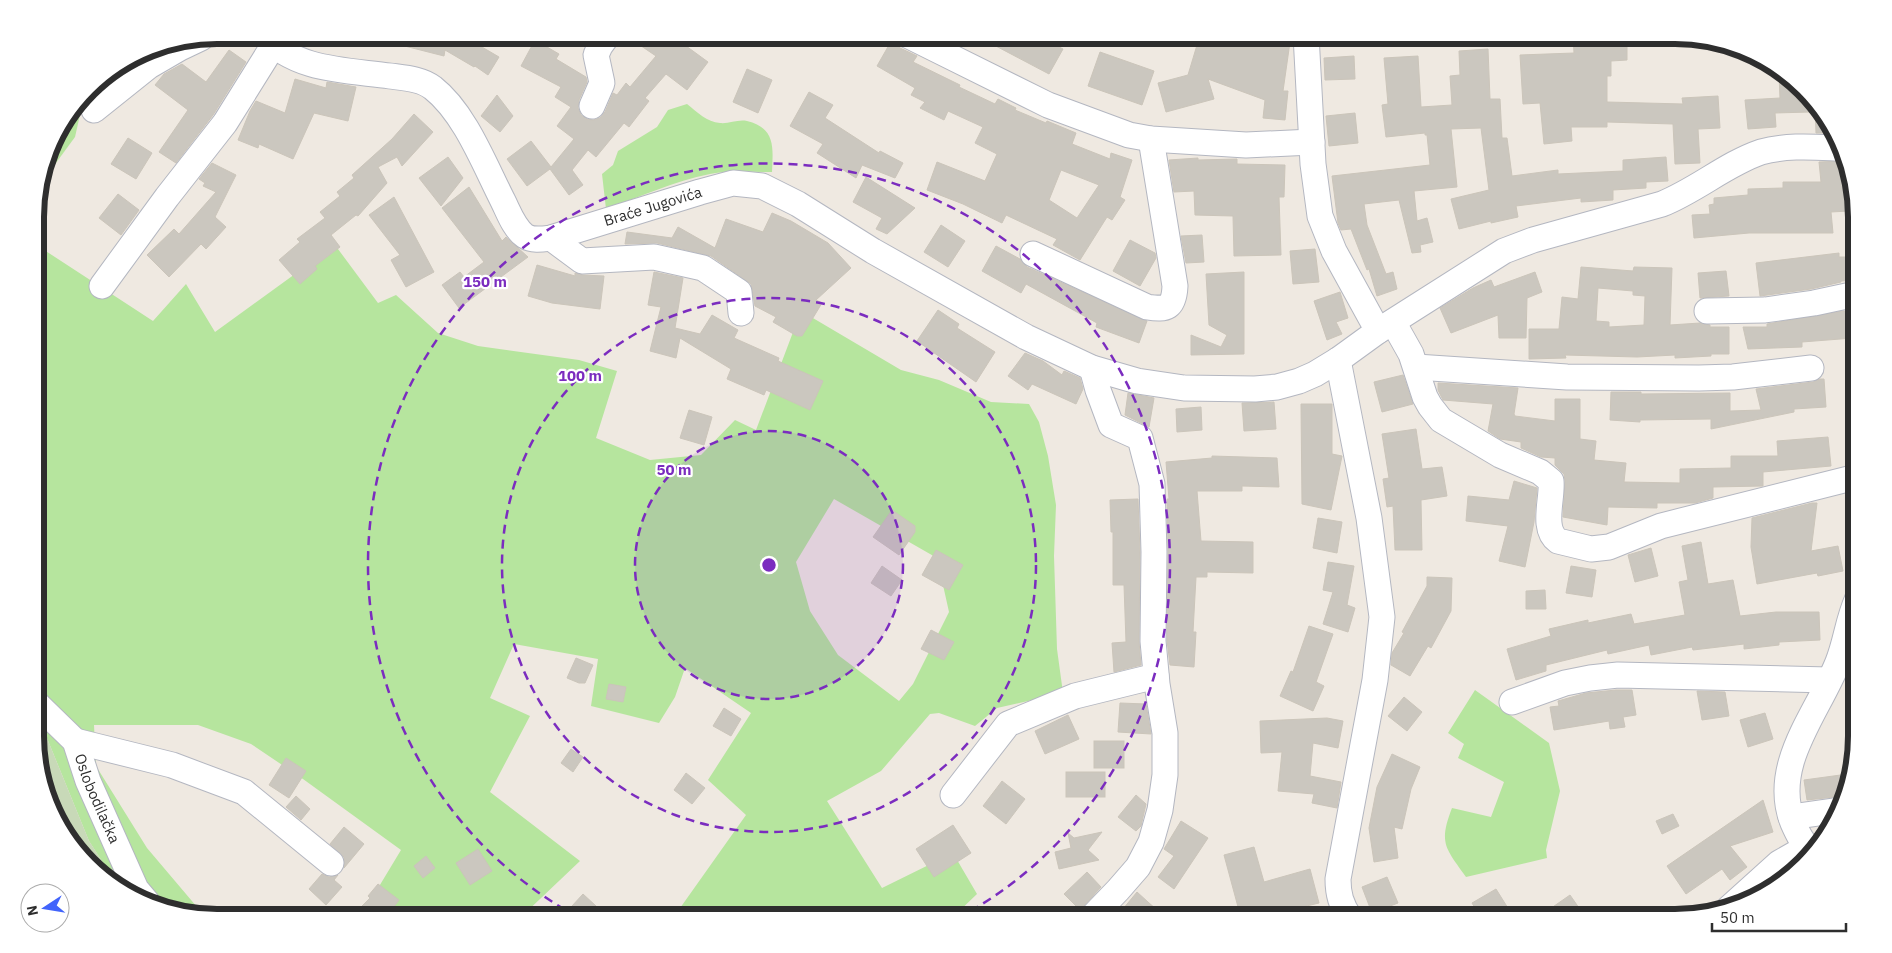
<svg xmlns="http://www.w3.org/2000/svg" width="1892" height="953" viewBox="0 0 1892 953" font-family="'IBM Plex Sans',sans-serif">
<style>
.green{fill:#b6e59e;fill-rule:evenodd}
.cemetery{fill:#c8d9b8}
.building{fill:#cbc7bf;stroke:#cbc5ba;fill-rule:evenodd}
.lines{fill:none;stroke-linecap:round;stroke-linejoin:round}
.minor-casing{stroke:#b4b7c1;stroke-width:27}
.minor{stroke:#fff;stroke-width:25}
.ring{fill:none;stroke:#7b2cbf;stroke-width:2.5;stroke-dasharray:9 6}
.labels{text-anchor:middle;stroke-width:4.5;stroke-linejoin:round;paint-order:stroke}
.street-label{font-size:15px;fill:#2e2e2e;stroke:#fff}
.rim{fill:none;stroke:#2e2e2e;stroke-width:6}
.centre{fill:#7b2cbf;stroke:#fff;stroke-width:2.5}
.ring-label{font-size:15px;text-anchor:middle;font-weight:bold;fill:#7b2cbf;stroke:#fff;stroke-width:4.5;stroke-linejoin:round;paint-order:stroke}
</style>
<rect width="100%" height="100%" fill="#efe9e1"/>
<g class="green">
<path d="M687 104C697 112 707 122 720 123 729 124 738 119 747 121 776 128 773 148 772 172 751 172 730 170 710 174 674 181 640 197 606 209L602 174 613 165 618 151 657 127 668 110Z"/>
<polygon points="74,110 80,115 75,137 42,182 54,136"/>
<path d="M35 244 153 321 186 284 215 332 335 245 378 303 396 295 438 333 478 346 579 360 617 371 596 438 650 460 701 455 735 420 756 430 801 311 901 370 939 380 991 402 1029 404 1039 422 1048 456 1056 505 1054 556 1057 649 1063 693 997 708 975 726 939 713 930 714 881 771 827 801 882 888 953 853 977 894 952 918H673L746 815 708 780 751 713 685 668 675 697 659 723 591 706 598 659 514 644 490 698 530 716 490 792 580 861 520 918H360L401 850 303 779 251 744 198 725H94L96 766 147 848 197 907 231 918H217L137 899 114 880 89 841 40 721 37 718ZM834 499 937 558 949 612 913 684 899 701 838 655 810 611 796 562Z"/>
<path d="M1475 690 1549 743 1560 791 1546 850 1547 858 1466 877C1446 848 1438 844 1452 808L1491 817 1504 782 1458 758 1464 744 1448 733Z"/>
</g>
<polygon class="cemetery" points="37,718 40,721 89,841 114,880 72,847 37,760"/>
<g class="building">
<polygon points="381,35 473,35 470,40 499,57 488,75 475,66 474,67 445,50 444,56 381,40"/>
<polygon points="625,35 671,35 708,62 687,90 666,74 645,98 649,101 629,127 624,123 596,157 588,150 572,170 583,185 569,195 550,169 527,186 507,159 531,141 551,167 574,139 557,126 571,107 555,97 561,87 521,66 535,40 559,54 556,59 586,77 587,82 579,100 578,108 581,115 587,119 593,120 600,118 605,112 613,93 617,95 626,83 630,87 656,56"/>
<polygon points="975,35 1036,35 1063,49 1049,74"/>
<polygon points="1200,35 1291,35 1283,91 1288,91 1285,120 1263,118 1265,100 1208,79 1214,99 1166,112 1158,83 1188,75"/>
<polygon points="1573,35 1627,35 1627,60 1611,61 1611,76 1607,76 1607,102 1683,104 1682,98 1718,96 1720,128 1698,129 1700,163 1675,164 1673,124 1607,122 1607,127 1571,127 1572,141 1544,144 1540,103 1523,104 1520,55 1574,53"/>
<path d="M893 38 900 48 917 56 913 62 960 85 959 87 995 104 998 99 1016 108 1015 110 1046 123 1047 121 1076 133 1072 144 1110 159 1111 153 1132 160 1120 197 1125 200 1112 220 1107 217 1080 260 1053 245 1057 239 1006 215 1002 223 963 204 927 190 937 162 985 181 997 154 975 143 983 127 948 111 944 120 920 108 925 102 911 95 915 88 877 66ZM1061 170 1099 185 1077 218 1049 200Z"/>
<polygon points="1488,49 1490,99 1500,99 1502,138 1507,138 1512,176 1558,170 1558,174 1623,171 1623,160 1666,157 1668,181 1646,182 1646,188 1613,190 1613,200 1581,202 1581,198 1516,206 1518,217 1491,223 1491,221 1459,229 1451,199 1489,190 1481,128 1451,129 1457,187 1414,191 1417,221 1427,218 1433,242 1420,245 1421,252 1412,253 1399,200 1364,204 1367,225 1386,274 1393,272 1397,289 1377,296 1369,269 1367,270 1351,229 1341,230 1338,223 1332,176 1430,165 1427,135 1425,135 1425,133 1386,137 1382,105 1388,104 1384,58 1418,56 1421,107 1452,105 1450,76 1460,75 1459,51"/>
<polygon points="229,50 246,62 213,115 176,163 159,152 188,110 155,85 164,74 182,64 206,82"/>
<polygon points="1100,52 1154,71 1142,105 1088,86"/>
<polygon points="1354,56 1355,79 1325,80 1324,58"/>
<polygon points="747,69 772,80 758,113 733,102"/>
<polygon points="1779,74 1810,101 1810,112 1775,113 1776,127 1748,129 1745,100 1780,98"/>
<polygon points="295,79 326,88 327,82 356,87 348,121 314,113 293,159 259,144 258,148 238,140 250,111 256,101 285,113"/>
<polygon points="809,92 833,105 825,118 879,153 880,151 903,163 895,178 862,165 856,178 817,153 823,144 790,126"/>
<polygon points="497,95 513,116 500,132 481,116"/>
<polygon points="1815,106 1826,116 1833,133 1816,133"/>
<polygon points="1355,113 1358,143 1329,146 1326,116"/>
<polygon points="414,114 433,132 402,166 397,157 378,167 387,183 358,216 356,215 331,235 340,247 315,266 317,269 300,284 279,260 300,242 297,239 325,218 320,212 340,196 337,192 354,178 352,175 392,139"/>
<polygon points="128,138 152,153 136,179 111,164"/>
<polygon points="448,157 463,178 441,206 419,178"/>
<polygon points="1198,158 1198,160 1237,159 1237,164 1285,165 1284,197 1279,197 1281,255 1234,256 1233,216 1195,215 1194,191 1174,192 1169,160"/>
<polygon points="1843,161 1853,187 1848,188 1849,211 1831,212 1833,233 1749,233 1694,238 1692,215 1710,214 1709,205 1714,204 1714,198 1748,195 1748,189 1783,188 1783,182 1821,182 1819,162"/>
<polygon points="212,163 236,175 215,217 226,227 206,249 201,244 169,277 147,255 174,229 179,234 216,192 203,186 205,183 199,179"/>
<polygon points="866,177 915,208 887,234 876,229 882,218 853,202"/>
<polygon points="469,187 502,241 506,237 528,257 459,308 442,285 460,272 464,277 484,262 442,208"/>
<polygon points="118,194 139,210 121,235 99,218"/>
<polygon points="394,197 434,272 406,287 391,260 400,255 369,215"/>
<polygon points="772,213 791,221 828,243 851,268 816,300 822,303 802,336 797,336 773,322 776,317 755,306 751,284 711,256 657,243 625,244 627,232 672,238 678,227 715,248 726,219 763,232"/>
<polygon points="941,225 965,241 948,267 924,252"/>
<polygon points="1202,235 1204,262 1186,263 1181,236"/>
<polygon points="1130,240 1155,253 1156,258 1140,286 1113,271"/>
<polygon points="996,246 1020,259 1027,267 1147,321 1139,343 1096,327 1097,323 1026,284 1021,293 982,271"/>
<polygon points="1315,249 1319,282 1293,284 1290,251"/>
<polygon points="1839,253 1839,257 1856,257 1856,280 1841,281 1841,282 1811,289 1760,296 1756,263"/>
<polygon points="537,265 575,276 575,273 583,275 604,276 600,309 552,303 528,296"/>
<path d="M1581 267 1633 271 1634 267 1672 268 1670 325 1700 323 1710 325V327H1729V354H1711V356L1675 358V355L1637 357 1565 355 1566 358 1529 359V329H1559L1562 297 1578 299ZM1598 288 1633 291V295L1645 296 1644 325 1609 327V322L1596 321Z"/>
<polygon points="1726,271 1729,296 1700,298 1698,273"/>
<polygon points="654,272 683,278 675,328 700,334 712,315 738,330 734,338 779,358 778,361 823,381 810,410 766,390 764,395 727,379 731,369 680,338 676,358 650,351 661,307 648,305"/>
<polygon points="1244,272 1244,354 1191,355 1191,335 1221,347 1227,335 1209,325 1206,274"/>
<polygon points="1535,272 1542,292 1527,298 1526,338 1499,338 1498,315 1451,333 1440,308 1473,288 1491,280 1494,287"/>
<polygon points="1340,292 1348,318 1336,322 1342,334 1327,340 1314,301"/>
<polygon points="938,310 959,324 957,328 995,352 976,382 917,341"/>
<polygon points="1843,311 1851,312 1853,338 1802,342 1802,347 1748,349 1743,327 1767,327 1767,324"/>
<polygon points="1025,353 1043,361 1062,375 1064,371 1080,378 1083,389 1076,404 1032,384 1028,390 1008,376"/>
<polygon points="1403,375 1413,404 1382,412 1374,382"/>
<polygon points="1820,379 1824,379 1826,407 1794,409 1794,412 1711,429 1711,419 1640,420 1640,422 1610,420 1611,392 1641,392 1641,394 1730,393 1730,411 1761,410 1756,389 1813,382"/>
<polygon points="1438,383 1518,388 1514,414 1515,416 1555,421 1555,399 1580,399 1580,439 1596,441 1594,460 1626,463 1624,482 1680,483 1680,469 1731,468 1731,456 1778,456 1777,441 1828,437 1831,466 1763,472 1763,486 1713,487 1713,498 1695,503 1657,503 1657,508 1608,507 1607,525 1563,517 1565,481 1564,474 1555,465 1555,458 1541,457 1521,448 1521,442 1500,439 1488,431 1493,404 1443,400 1438,390"/>
<polygon points="1128,393 1154,398 1149,427 1125,415"/>
<polygon points="1274,402 1276,429 1244,431 1242,403"/>
<polygon points="1301,404 1332,404 1332,454 1342,456 1331,510 1302,504"/>
<polygon points="1201,407 1202,430 1177,432 1176,409"/>
<polygon points="689,410 712,417 704,445 680,438"/>
<polygon points="1416,429 1422,469 1442,467 1447,496 1421,500 1422,550 1395,550 1393,506 1387,507 1383,479 1389,478 1382,434"/>
<polygon points="1212,456 1277,458 1279,487 1242,486 1242,491 1197,491 1201,541 1253,542 1253,573 1207,572 1207,577 1196,577 1193,632 1196,632 1194,667 1170,665 1167,640 1168,552 1167,499 1169,499 1166,462 1212,458"/>
<polygon points="1514,481 1537,488 1534,522 1525,567 1499,561 1508,526 1466,521 1468,496 1509,500"/>
<polygon points="1138,499 1140,552 1139,641 1141,665 1114,672 1112,643 1126,642 1124,585 1113,585 1113,532 1111,532 1110,500"/>
<polygon points="1812,503 1817,503 1811,551 1838,546 1843,571 1818,576 1817,573 1757,584 1751,547 1752,518"/>
<polygon points="892,510 915,526 915,532 899,555 873,537"/>
<polygon points="1318,518 1342,522 1337,553 1313,548"/>
<polygon points="1701,542 1708,584 1733,580 1740,616 1776,612 1819,612 1820,640 1779,642 1779,645 1744,649 1744,644 1693,650 1692,647 1651,655 1649,645 1608,654 1607,650 1546,665 1546,671 1516,680 1507,649 1551,636 1549,629 1588,620 1588,623 1631,614 1634,624 1685,615 1679,582 1688,580 1682,546"/>
<polygon points="1651,548 1658,576 1635,582 1628,555"/>
<polygon points="936,550 963,565 949,590 922,575"/>
<polygon points="1328,562 1354,566 1347,605 1355,608 1348,632 1323,624 1333,592 1323,590"/>
<polygon points="882,566 902,580 891,596 871,583"/>
<polygon points="1571,566 1596,570 1592,597 1566,593"/>
<polygon points="1427,577 1452,578 1451,611 1431,648 1428,646 1410,676 1391,665 1392,653 1404,633 1402,632 1427,586"/>
<polygon points="1545,590 1546,609 1526,609 1526,591"/>
<polygon points="1309,626 1333,634 1316,682 1324,686 1313,711 1280,696 1291,671 1293,672"/>
<polygon points="931,630 954,642 944,660 921,649"/>
<polygon points="576,658 593,665 585,683 579,683 567,678"/>
<polygon points="609,684 626,687 623,702 606,699"/>
<polygon points="1616,690 1632,690 1636,715 1623,717 1625,727 1610,729 1609,721 1554,730 1550,707 1559,706 1558,701 1586,693"/>
<polygon points="1697,691 1725,692 1729,716 1702,720"/>
<polygon points="1404,697 1422,712 1407,731 1388,716"/>
<polygon points="1120,703 1146,704 1151,734 1118,732"/>
<polygon points="724,708 741,719 731,736 713,726"/>
<polygon points="1765,713 1773,739 1748,747 1740,720"/>
<polygon points="1068,715 1079,739 1045,754 1035,731"/>
<polygon points="1327,718 1343,721 1338,748 1313,743 1310,776 1341,782 1337,808 1312,803 1314,794 1278,791 1282,752 1261,753 1260,721"/>
<rect x="1094" y="741" width="30" height="27"/>
<polygon points="571,749 583,757 573,772 561,763"/>
<polygon points="1392,754 1420,767 1411,789 1402,829 1394,827 1398,858 1374,862 1369,828 1377,787"/>
<polygon points="286,758 306,771 289,798 269,785"/>
<rect x="1066" y="772" width="39" height="25"/>
<polygon points="686,773 705,788 692,804 674,790"/>
<polygon points="1848,774 1843,796 1807,800 1804,780"/>
<polygon points="1002,781 1025,799 1006,824 983,806"/>
<polygon points="1136,795 1146,804 1141,826 1136,831 1118,817"/>
<polygon points="296,796 310,809 301,820 286,807"/>
<polygon points="1763,800 1773,832 1730,846 1747,867 1730,880 1722,869 1686,894 1667,866"/>
<polygon points="1673,814 1679,826 1662,834 1656,821"/>
<polygon points="1181,821 1208,838 1174,889 1158,877 1174,856 1164,849"/>
<polygon points="953,825 971,853 934,877 916,849"/>
<polygon points="344,827 364,844 344,868 344,857 330,844"/>
<polygon points="1102,832 1088,850 1099,860 1059,869 1055,852 1071,848 1068,833 1074,838"/>
<polygon points="1254,847 1264,882 1310,869 1319,903 1290,910 1293,918 1241,918 1224,855"/>
<polygon points="478,849 492,871 470,885 456,863"/>
<polygon points="426,856 435,868 423,878 414,866"/>
<polygon points="1087,872 1101,887 1080,910 1064,894"/>
<polygon points="322,874 329,877 338,875 334,880 342,887 326,905 309,889"/>
<polygon points="1387,877 1398,903 1372,913 1362,887"/>
<polygon points="378,884 399,900 387,916 385,918 350,918 370,898 368,896"/>
<polygon points="1496,889 1511,913 1503,918 1481,918 1472,903"/>
<polygon points="1137,892 1148,902 1166,918 1111,918 1122,907 1123,909"/>
<polygon points="583,894 609,918 561,918"/>
<polygon points="1570,895 1586,918 1537,918"/>
</g>
<g class="lines">
<g class="minor-casing">
<g id="minor">
<path id="s1" d="M264 35C294 71 347 70 390 76 405 78 422 79 433 88 465 113 485 166 503 201 509 213 514 228 525 236 533 241 543 239 551 238L700 192 733 183 762 186 798 204 873 251 1026 337 1092 368 1137 381 1184 388 1255 389 1277 387 1299 381 1315 374 1338 360 1378 331 1504 251 1533 240 1662 204C1697 190 1726 164 1761 152 1786 145 1813 147 1838 148"/>
<polyline points="907,35 1048,105 1129,135 1151,139 1246,145 1312,142"/>
<polyline points="1306,35 1313,164 1320,216 1334,251 1378,331"/>
<polyline points="592,106 602,83 596,55 600,46 608,35"/>
<polyline points="94,110 149,66 180,48 201,38"/>
<polyline points="551,238 582,261 654,257 703,268 739,292 741,313"/>
<path d="M1033 254 1147 307C1167 310 1174 308 1175 286L1151 139"/>
<polyline points="102,286 167,197 225,123 273,46"/>
<polyline points="1707,311 1765,310 1814,303 1856,294"/>
<path d="M1393 322 1411 354 1425 397 1430 406 1441 420 1500 455 1540 472 1551 481C1553 498 1541 529 1558 541L1591 549 1609 547 1661 526 1856 477"/>
<path d="M1338 360 1369 518 1382 617 1375 680 1338 879C1338 894 1341 905 1350 918"/>
<polyline points="1416,367 1567,377 1699,378 1733,377 1811,368"/>
<polyline points="1512,702 1565,683 1590,678 1618,675 1829,680"/>
<path id="s2" d="M36 703 75 741 88 781 136 889 147 902"/>
<polyline points="75,741 172,765 244,792 331,863"/>
<polyline points="953,795 1008,724 1075,696 1156,676"/>
<polyline points="1791,817 1840,810"/>
<path d="M1810 849C1802 843 1797 832 1793 823 1770 765 1818 713 1838 662 1846 642 1848 620 1857 600"/>
<polyline points="1728,909 1779,863 1807,847"/>
<polyline points="1091,918 1118,890 1138,867 1151,842 1160,810 1165,775 1165,733 1157,684 1153,641 1154,552 1152,484 1140,438 1111,425 1098,390 1092,368"/>
</g>
</g>
<use href="#minor" class="minor"/>
</g>
<circle cx="769" cy="565" r="134" fill="#7b2cbf" fill-opacity=".12"/>
<g class="ring">
<circle cx="769" cy="565" r="134"/>
<circle cx="769" cy="565" r="267"/>
<path d="M578 917A401 401 0 1 1 960 917"/>
</g>
<g class="labels">
<g class="street-label">
<text dy="5" stroke="none"><textPath href="#s1" startOffset="490">Braće Jugovića</textPath></text>
<text dy="5" stroke="none"><textPath href="#s2" startOffset="116">Oslobodilačka</textPath></text>
</g>
</g>
<path d="M0 0H1892V953H0ZM217 44H1675A173 173 0 0 1 1848 217V736A173 173 0 0 1 1675 909H217A173 173 0 0 1 44 736V217A173 173 0 0 1 217 44Z" fill="#fff" fill-rule="evenodd"/>
<path class="rim" d="M217 44H1675A173 173 0 0 1 1848 217V736A173 173 0 0 1 1675 909H217A173 173 0 0 1 44 736V217A173 173 0 0 1 217 44Z"/>
<circle cx="769" cy="565" r="8" class="centre"/>
<g class="ring-label">
<text x="485" y="287">150 m</text>
<text x="580" y="381">100 m</text>
<text x="674" y="475">50 m</text>
</g>
<g transform="translate(45 908) rotate(258)"><circle r="24" fill="#ffffff" stroke="#ababab"/>
<path d="M0-4L9 19L0 12L-9 19Z" fill="#4264fb"/>
<text y="-8" font-size="14" font-weight="bold" text-anchor="middle" fill="#2e2e2e">N</text>
</g>
<path d="M1712 923v8h134v-8" fill="none" stroke="#2e2e2e" stroke-width="2.5"/>
<text x="1720" y="923" font-size="15" fill="#2e2e2e" stroke="#ffffff" stroke-width="4" paint-order="stroke">50 m</text>
</svg>
